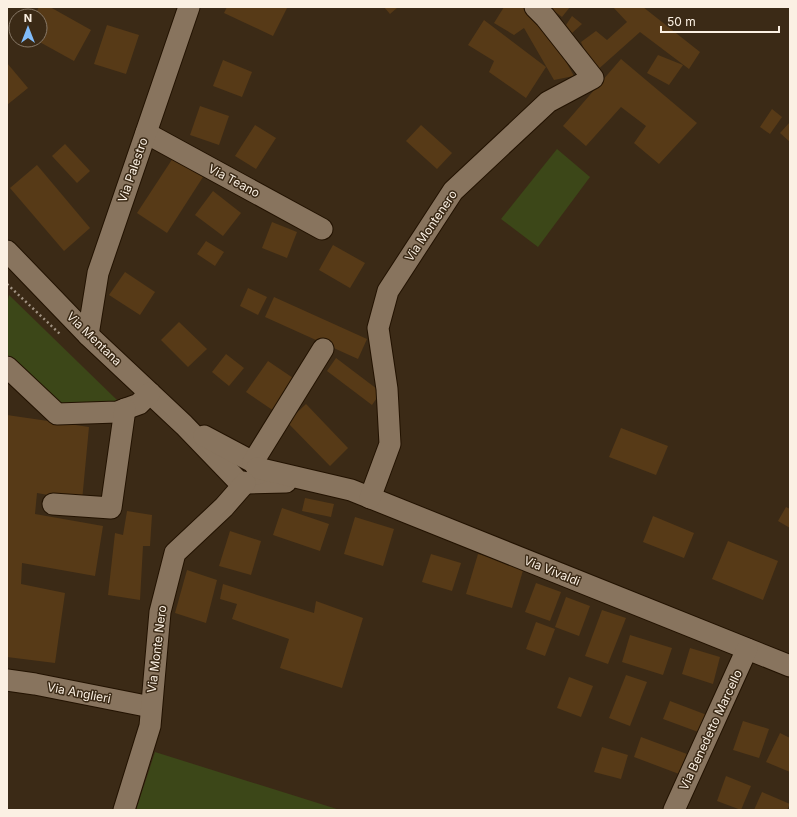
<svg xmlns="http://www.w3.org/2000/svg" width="797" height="817" viewBox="0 0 797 817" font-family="Inter,sans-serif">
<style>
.green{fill:#3c4718}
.building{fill:#573a17}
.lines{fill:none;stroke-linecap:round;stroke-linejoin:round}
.minor-casing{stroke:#221201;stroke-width:23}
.path{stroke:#a19383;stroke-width:2.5;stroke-dasharray:2 3;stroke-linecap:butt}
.minor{stroke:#88745e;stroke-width:21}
.labels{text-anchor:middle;stroke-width:3;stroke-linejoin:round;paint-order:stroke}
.street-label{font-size:12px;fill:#fbf0e3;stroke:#3b2a16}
</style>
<rect width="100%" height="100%" fill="#3b2a16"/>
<g class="green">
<polygon points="557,149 590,177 538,247 501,219"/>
<polygon points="9,295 118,401 61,407 7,355 7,304"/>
<polygon points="155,752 340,810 136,810"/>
</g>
<g class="building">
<polygon points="39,7 50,7 91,30 74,61 36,40 40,40 40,16 34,16"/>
<polygon points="227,7 285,7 287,8 273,36 224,13"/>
<polygon points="384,7 398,7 390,14"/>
<polygon points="504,7 527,7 541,17 574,76 554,80 524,28 514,35 494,23"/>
<polygon points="549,7 570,7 562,17"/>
<polygon points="613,7 643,7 700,52 689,69 640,32 594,73 581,42 596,31 607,40 627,22"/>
<polygon points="572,16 582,24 572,33 566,25"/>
<polygon points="484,20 546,67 526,98 489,72 494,61 468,45"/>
<polygon points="107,25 139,35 126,74 94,64"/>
<polygon points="658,55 683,65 669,85 647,73"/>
<polygon points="621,59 697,123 659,164 634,143 646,126 621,107 586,146 563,126"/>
<polygon points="223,60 252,72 242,97 213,86"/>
<polygon points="7,63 28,88 7,105"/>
<polygon points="200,106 229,116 219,145 190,135"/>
<polygon points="772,109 782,117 770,134 760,127"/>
<polygon points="790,122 790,142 780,133"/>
<polygon points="255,125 276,138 256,169 235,156"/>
<polygon points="421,125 452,153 437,169 406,141"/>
<polygon points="65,144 90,171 77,183 52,156"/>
<polygon points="173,158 203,177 167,233 137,213"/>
<polygon points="37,165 90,228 64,251 10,188"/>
<polygon points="213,191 241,213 223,236 195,215"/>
<polygon points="272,222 297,232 287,258 262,248"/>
<polygon points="206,241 224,252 215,266 197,254"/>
<polygon points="333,245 365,263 350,288 319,270"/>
<polygon points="125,272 155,292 140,315 109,295"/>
<polygon points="248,288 267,297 258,315 240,306"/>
<polygon points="274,297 367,339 358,359 265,317"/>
<polygon points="179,322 207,349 188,367 161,340"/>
<polygon points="226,354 244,368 229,386 212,372"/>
<polygon points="336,358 381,392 372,405 327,371"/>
<polygon points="268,361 296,380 274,411 246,392"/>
<polygon points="306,404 348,448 330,466 287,422"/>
<polygon points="7,415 89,427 82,501 37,493 35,514 103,526 95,576 22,563 21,584 65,593 55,663 7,657"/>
<polygon points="621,428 668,446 656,475 609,457"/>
<polygon points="305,498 334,504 331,517 302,511"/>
<polygon points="786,507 790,509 790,528 778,521"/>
<polygon points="282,508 329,524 320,551 273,535"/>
<polygon points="127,511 152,515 150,546 143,546 140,600 108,595 115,533 123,535"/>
<polygon points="653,516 694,533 684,558 643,542"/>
<polygon points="355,517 394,529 383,566 344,554"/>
<polygon points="230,531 261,541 251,575 219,566"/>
<polygon points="728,541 778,561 763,600 712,579"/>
<polygon points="431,554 461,563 452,591 422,582"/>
<polygon points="478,554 524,567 512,608 466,594"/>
<polygon points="187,570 217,580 206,623 175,613"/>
<polygon points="536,583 561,592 550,621 525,612"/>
<polygon points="223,584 314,613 316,601 363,618 342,688 280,668 289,639 232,619 237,604 220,599"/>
<polygon points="566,597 590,606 579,636 555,627"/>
<polygon points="602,610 626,618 608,664 585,656"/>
<polygon points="536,622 555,629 545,656 526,649"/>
<polygon points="630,635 672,648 663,675 622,662"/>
<polygon points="690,648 720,657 713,684 682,674"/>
<polygon points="626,675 647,682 630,726 609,718"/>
<polygon points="569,677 593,686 581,717 557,708"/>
<polygon points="670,701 707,715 701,733 663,719"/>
<polygon points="743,721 769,729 759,758 733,750"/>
<polygon points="780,733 790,738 790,772 766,762"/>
<polygon points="641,737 687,754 679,774 634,757"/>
<polygon points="602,747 628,755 621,779 594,772"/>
<polygon points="726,776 751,786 741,810 717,801"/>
<polygon points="762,792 790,804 787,810 754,810"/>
</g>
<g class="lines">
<g class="minor-casing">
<g id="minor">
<polyline points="146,133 322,229"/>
<polyline points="7,251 88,335 184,425 238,481 248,483 286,482"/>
<polyline points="88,335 98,273 189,7"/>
<polyline points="7,367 57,414 117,412 139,404 150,393"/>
<polyline points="204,436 253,462 257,468 258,474"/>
<polyline points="253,462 323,349"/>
<polyline points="257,468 351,490 790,666"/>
<polyline points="370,498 390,444 387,389 378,328 388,291 453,191 548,102 593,78 545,17 535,7"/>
<polyline points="53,504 111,508 125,409"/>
<polyline points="7,680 35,684 151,707"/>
<polyline points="124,810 150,726 160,612 175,553 224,507 245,483"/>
<polyline points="674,810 747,649"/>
</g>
</g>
<polyline class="path" points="7,284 60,334"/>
<use href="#minor" class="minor"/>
</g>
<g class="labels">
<g class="street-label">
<text transform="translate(133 170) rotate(-71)" y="4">Via Palestro</text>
<text transform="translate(234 181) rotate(28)" y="4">Via Teano</text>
<text transform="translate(431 226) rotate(-56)" y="4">Via Montenero</text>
<text transform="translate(94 339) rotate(44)" y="4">Via Mentana</text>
<text transform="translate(552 571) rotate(22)" y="4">Via Vivaldi</text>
<text transform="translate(157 649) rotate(-83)" y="4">Via Monte Nero</text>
<text transform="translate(79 693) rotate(11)" y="4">Via Anglieri</text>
<text transform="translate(711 730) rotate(-65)" y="4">Via Benedetto Marcello</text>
</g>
</g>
<rect width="797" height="817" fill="none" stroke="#fbf0e3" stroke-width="16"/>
<g transform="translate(28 28)"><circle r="19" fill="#3b2a16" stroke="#887968"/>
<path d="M0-3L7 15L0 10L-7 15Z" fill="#81bcfa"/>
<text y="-6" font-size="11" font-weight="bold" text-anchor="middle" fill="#fbf0e3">N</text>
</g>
<path d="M661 26v6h118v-6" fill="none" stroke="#fbf0e3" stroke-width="2"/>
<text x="667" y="26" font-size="12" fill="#fbf0e3" stroke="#3b2a16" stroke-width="3" paint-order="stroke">50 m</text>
</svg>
